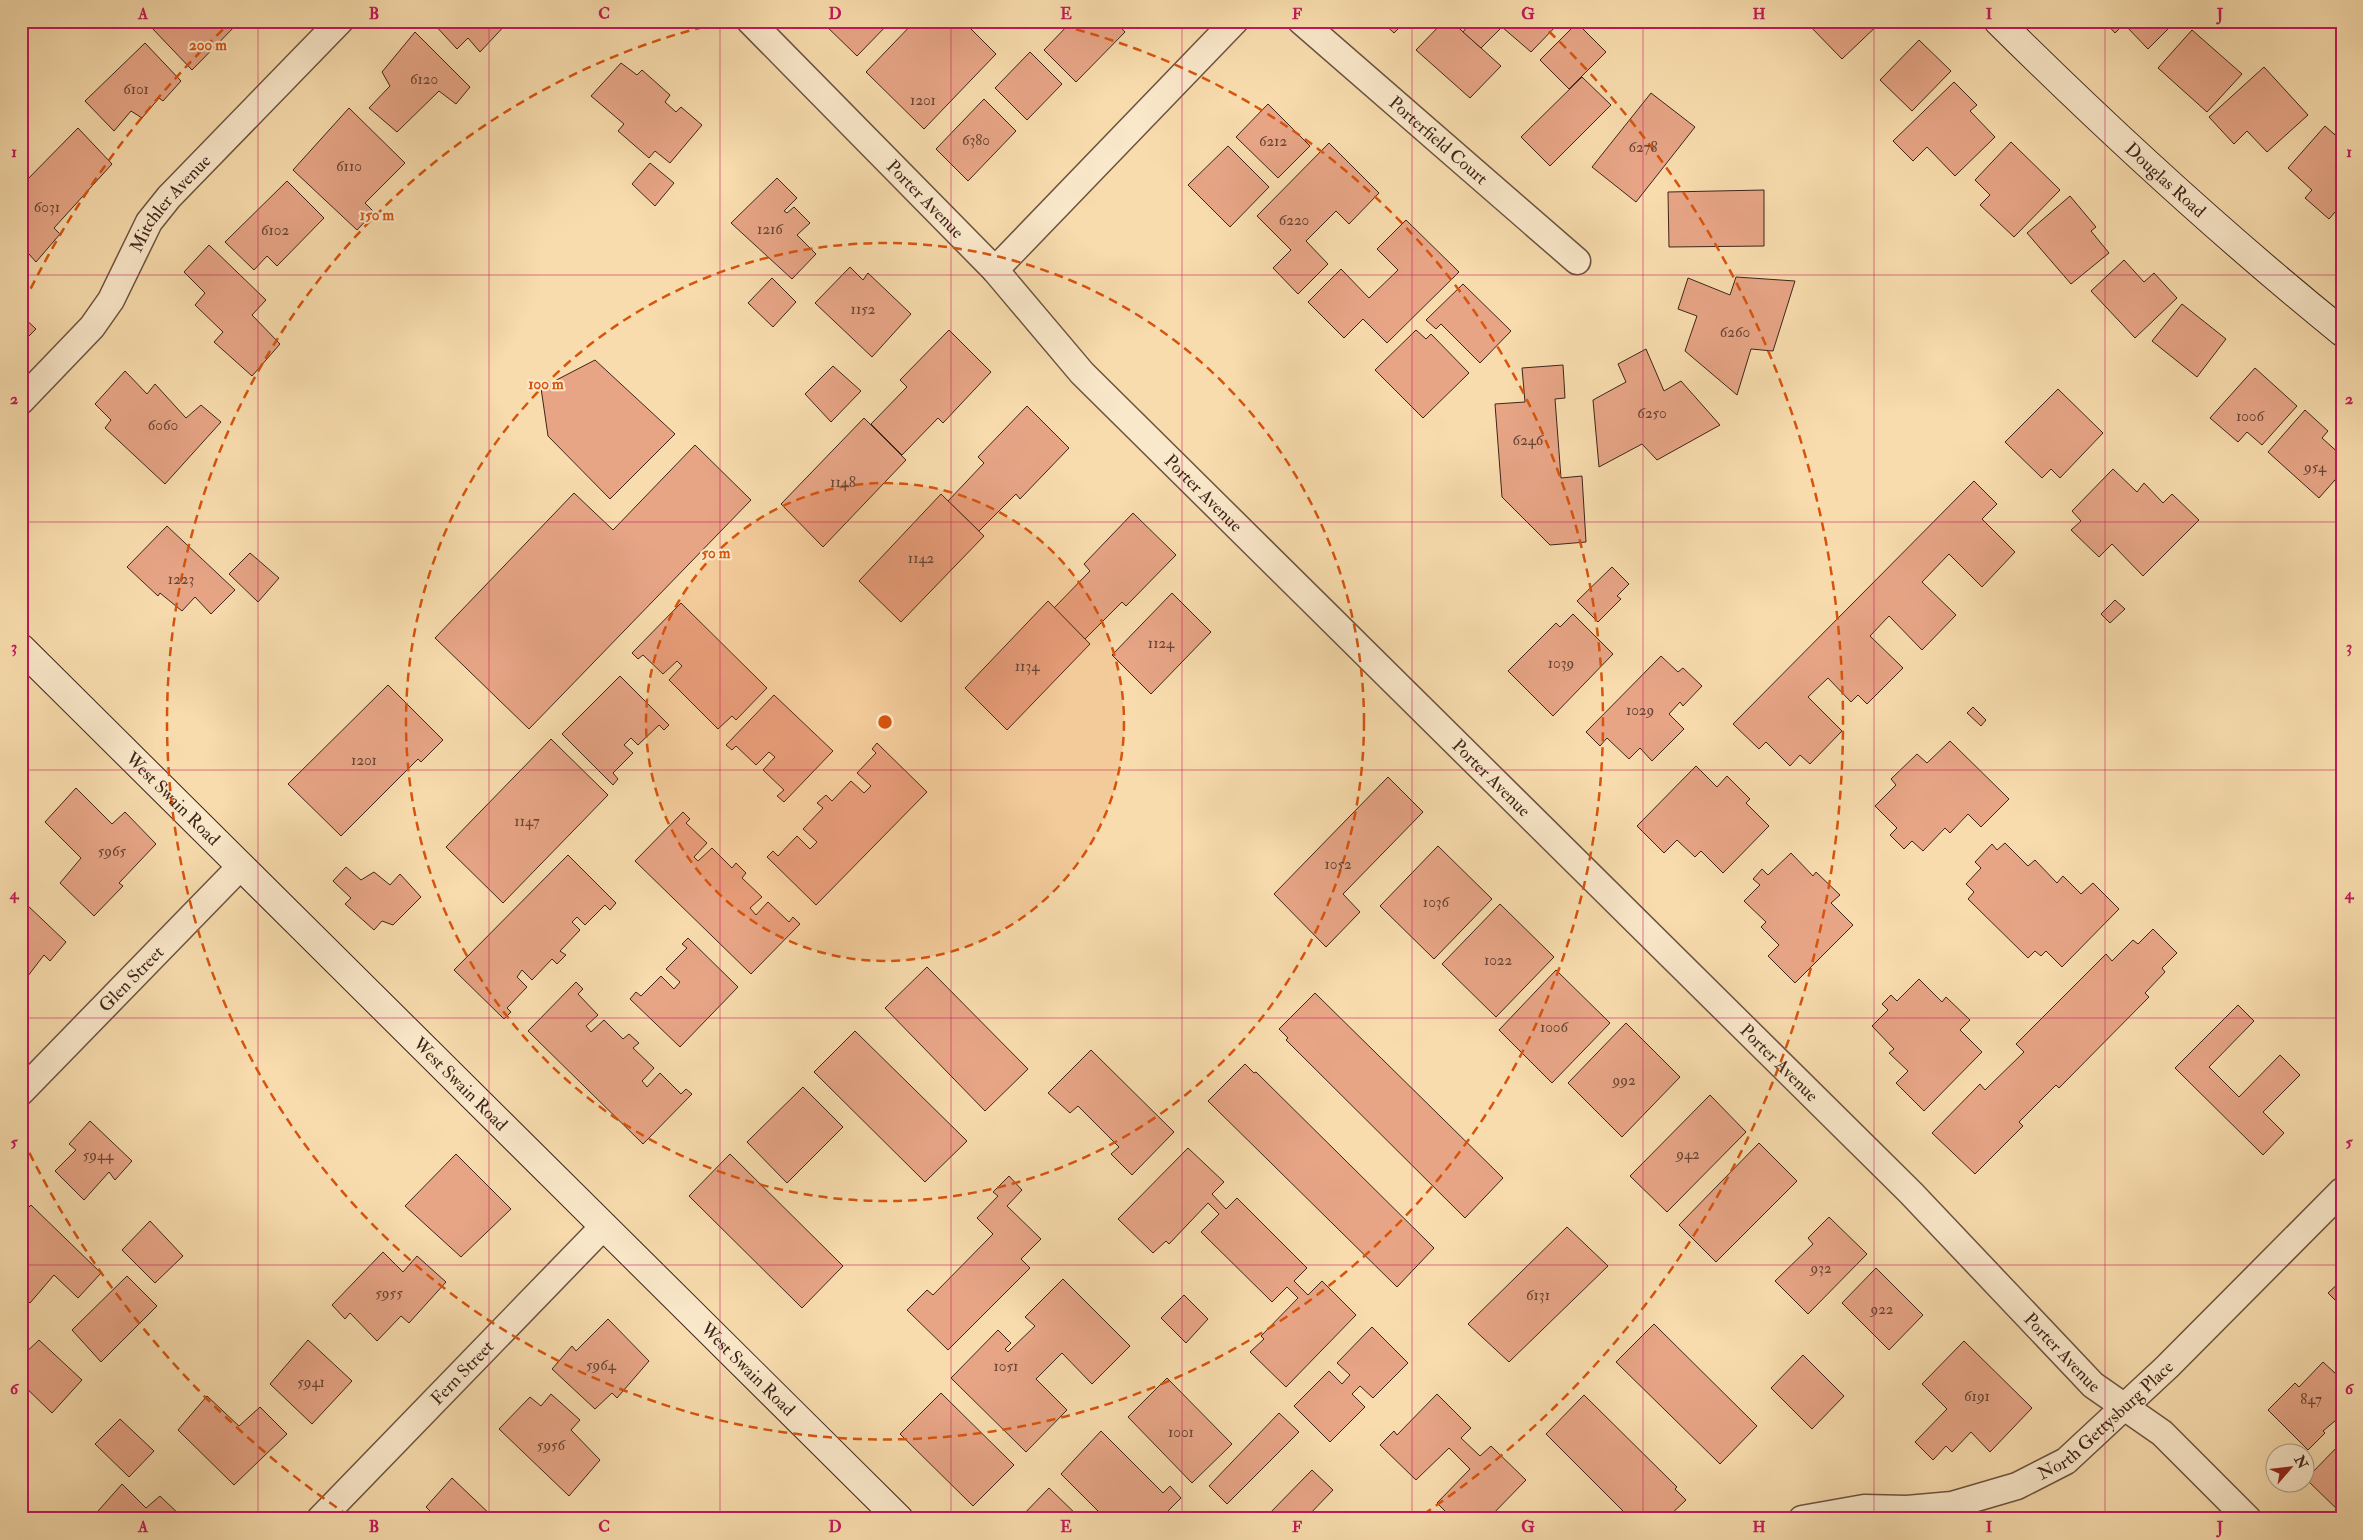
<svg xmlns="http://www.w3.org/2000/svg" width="2363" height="1540" viewBox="0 0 2363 1540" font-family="'IM FELL Double Pica',serif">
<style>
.building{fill:#e7a586;stroke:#3e251a}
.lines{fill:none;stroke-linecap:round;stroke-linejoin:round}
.street-casing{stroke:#6c533f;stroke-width:29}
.secondary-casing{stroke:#3e251a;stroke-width:30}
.street{stroke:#fae8ca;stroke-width:26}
.secondary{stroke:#fae8ca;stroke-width:28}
.grid{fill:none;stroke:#c2185b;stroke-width:1;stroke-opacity:0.55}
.ring{fill:none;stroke:#d7540d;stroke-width:2.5;stroke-dasharray:9 6}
.labels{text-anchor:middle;stroke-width:4;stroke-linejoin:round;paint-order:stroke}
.number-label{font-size:15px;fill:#684535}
.street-label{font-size:18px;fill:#3e251a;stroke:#fae8ca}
.centre{fill:#d7540d;stroke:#fae8ca;stroke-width:2.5}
.ring-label{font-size:15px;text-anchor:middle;font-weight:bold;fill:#d7540d;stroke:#fae8ca;stroke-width:4;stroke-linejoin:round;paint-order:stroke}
.neatline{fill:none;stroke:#c2185b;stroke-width:2}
.grid-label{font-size:16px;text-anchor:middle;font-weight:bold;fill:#c2185b}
</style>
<rect width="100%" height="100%" fill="#f8dcad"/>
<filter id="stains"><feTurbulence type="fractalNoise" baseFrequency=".004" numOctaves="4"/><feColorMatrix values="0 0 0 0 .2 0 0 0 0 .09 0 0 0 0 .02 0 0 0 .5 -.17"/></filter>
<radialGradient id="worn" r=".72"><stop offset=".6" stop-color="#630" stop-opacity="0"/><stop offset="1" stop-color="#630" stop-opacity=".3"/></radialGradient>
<g class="building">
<polygon points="157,21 240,21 192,70 151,27"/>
<polygon points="435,21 509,21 480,52 468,38 457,49 433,23"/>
<polygon points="821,21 891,21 857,56"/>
<polygon points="915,21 963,21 996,54 924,129 866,72"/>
<polygon points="1072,21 1115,21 1125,32 1076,82 1044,50"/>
<polygon points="1381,21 1406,21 1394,33"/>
<polygon points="1444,21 1451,21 1501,66 1470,98 1416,50"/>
<polygon points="1461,21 1508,21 1481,48 1463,32 1467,27"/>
<polygon points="1508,21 1561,21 1531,52 1502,27"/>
<polygon points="1805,21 1882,21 1842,59"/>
<polygon points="2104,21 2176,21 2148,49 2124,24 2115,33"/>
<polygon points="1577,23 1606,52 1569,89 1540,60"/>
<polygon points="2192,30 2242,74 2207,112 2158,68"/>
<polygon points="415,32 470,87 456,104 439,91 397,132 369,108 390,86 382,72"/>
<polygon points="1919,40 1951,71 1912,111 1880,80"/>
<polygon points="145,43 181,81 163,101 159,98 142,118 131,111 114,131 85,101"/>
<polygon points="1030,52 1062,84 1027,120 995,88"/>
<polygon points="621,63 637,75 642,70 670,95 665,102 676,112 681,107 702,125 670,163 655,151 649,158 618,131 624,124 591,96"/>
<polygon points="2264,67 2308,115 2267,152 2247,131 2234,144 2209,117"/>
<polygon points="1582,77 1611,105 1550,166 1521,137"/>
<polygon points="1954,82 1977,105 1970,111 1995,137 1955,176 1927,147 1913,161 1893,141"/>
<polygon points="1651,93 1695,127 1636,202 1592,167"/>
<polygon points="984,99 1016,131 968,181 936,149"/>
<polygon points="1268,104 1310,146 1278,178 1236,137"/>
<polygon points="349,108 405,163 365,203 374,212 357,230 293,170"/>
<polygon points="2325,126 2342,141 2342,204 2329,219 2305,198 2312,190 2288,168"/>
<polygon points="78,128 112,164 54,228 60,234 36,262 21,245 21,186"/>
<polygon points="2011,142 2060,190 2014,237 1980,205 1990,195 1975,180"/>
<polygon points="1329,143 1379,193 1349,224 1336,211 1306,241 1328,264 1298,294 1273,268 1291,250 1257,216"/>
<polygon points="1228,146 1269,187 1230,227 1188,185"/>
<polygon points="650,163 674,183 655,206 632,184"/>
<polygon points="777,178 797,198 784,211 787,213 794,207 810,223 797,235 816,254 792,279 731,223"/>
<polygon points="287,181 324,218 277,266 267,256 254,270 225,242"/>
<polygon points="1764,190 1764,246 1669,247 1668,192"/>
<polygon points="2070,196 2096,227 2091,231 2109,253 2071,284 2027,233"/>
<polygon points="1406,220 1459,272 1387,343 1363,319 1344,338 1308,302 1341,269 1369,298 1398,270 1377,249"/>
<polygon points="209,245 266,300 252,315 280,344 252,376 214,342 223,332 195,305 205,293 184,272"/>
<polygon points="2124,260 2144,282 2154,273 2177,298 2135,338 2091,291"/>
<polygon points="850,267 863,280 868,273 911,314 872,357 815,303"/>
<polygon points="1736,277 1795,281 1773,351 1751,349 1737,395 1685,351 1697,316 1678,309 1688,278 1730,295"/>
<polygon points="772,278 796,302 773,327 748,303"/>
<polygon points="1463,284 1511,331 1480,363 1441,324 1436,329 1426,320"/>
<polygon points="2182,304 2226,339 2197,377 2152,341"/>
<polygon points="21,315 36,329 21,344"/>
<polygon points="949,330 991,372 943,423 938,418 902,455 871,424 907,387 900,380"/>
<polygon points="1416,330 1426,339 1431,334 1469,373 1423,418 1375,370"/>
<polygon points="1646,349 1664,391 1681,381 1720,425 1657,460 1642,444 1599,467 1593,400 1626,382 1618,364"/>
<polygon points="595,360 675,434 610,499 548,436 541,388"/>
<polygon points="1563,365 1565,398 1555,399 1561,478 1582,476 1586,542 1550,545 1502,497 1495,404 1525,402 1522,368"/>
<polygon points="833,366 861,391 831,422 805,394"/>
<polygon points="2255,368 2297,406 2262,445 2247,432 2238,442 2210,418"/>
<polygon points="125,371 147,394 155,384 186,418 201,405 221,422 165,484 105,428 111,420 95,404"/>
<polygon points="2058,389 2103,433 2060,478 2051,469 2042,478 2005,442"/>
<polygon points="1027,406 1069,448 1020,499 1016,494 979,531 948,501 984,463 978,457"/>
<polygon points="2305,410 2328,431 2322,438 2342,456 2342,472 2319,498 2268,452"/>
<polygon points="864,418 906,460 823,547 781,504"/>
<polygon points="695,445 751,500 529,729 435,638 574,493 613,530"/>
<polygon points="2113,469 2137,492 2144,483 2163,503 2172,494 2199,520 2143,576 2112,544 2099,557 2071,530 2081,521 2072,511"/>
<polygon points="1974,481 1997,504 1982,519 2015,552 1982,587 1949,554 1922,582 1956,615 1922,650 1889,616 1870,636 1903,668 1867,704 1858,695 1851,702 1828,678 1808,697 1842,731 1810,764 1800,755 1790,766 1766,742 1759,749 1733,724"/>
<polygon points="941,494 984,536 901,622 859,581"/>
<polygon points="1133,513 1176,555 1126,606 1122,602 1085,639 1054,608 1090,571 1084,564"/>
<polygon points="167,526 235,590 211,614 195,597 182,611 160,593 158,596 127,567"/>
<polygon points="250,553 279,578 258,602 229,574"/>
<polygon points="1612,567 1629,584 1617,596 1621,599 1598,622 1577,601"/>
<polygon points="1172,593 1211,632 1151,694 1112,655"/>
<polygon points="2115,600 2125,609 2110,623 2101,614"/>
<polygon points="1048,601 1090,644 1007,730 965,688"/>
<polygon points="681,603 767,688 736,720 732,716 718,729 669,680 682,666 677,661 663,674 643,655 638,659 632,653"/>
<polygon points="1573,614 1613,654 1553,716 1508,671 1556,623 1560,627"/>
<polygon points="1661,656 1678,672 1683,668 1702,686 1683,706 1680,702 1669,714 1684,729 1652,761 1640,748 1629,759 1607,738 1600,746 1586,732"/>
<polygon points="620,676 669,725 664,730 659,725 638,745 631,738 624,745 633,753 613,773 618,779 613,785 562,734"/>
<polygon points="388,685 443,740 421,762 418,759 341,836 288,784"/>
<polygon points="774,695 833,751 784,802 777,796 784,790 763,770 775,757 769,752 756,765 736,746 732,750 726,745"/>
<polygon points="1973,707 1986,720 1981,726 1967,713"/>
<polygon points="551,739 608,795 503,903 446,847"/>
<polygon points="1950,741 2009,799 1981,827 1968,814 1950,833 1945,828 1923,851 1912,841 1904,849 1890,835 1897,828 1875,806 1896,785 1891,779 1917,754 1927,763"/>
<polygon points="877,743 927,792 816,905 767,857 773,851 778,856 797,836 810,849 817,842 803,829 823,808 817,803 826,795 832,801 851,781 864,793 871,786 857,773 876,753 872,749"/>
<polygon points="1696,766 1717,787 1727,776 1750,799 1746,803 1769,826 1723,873 1701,851 1695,857 1677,840 1664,853 1637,826"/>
<polygon points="1388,777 1423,812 1343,894 1360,912 1326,947 1274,894"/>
<polygon points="76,788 112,824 125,812 156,844 119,883 123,886 94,916 60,883 81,858 45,822"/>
<polygon points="683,812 690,819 686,823 707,843 694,857 698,861 712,848 732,868 736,863 746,873 742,878 762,897 750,908 756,915 768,902 789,922 793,917 800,924 751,974 635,861"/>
<polygon points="2005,843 2028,866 2035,860 2057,883 2063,876 2081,894 2093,883 2119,909 2062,967 2046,951 2041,956 2035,951 2028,958 1968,899 1974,892 1966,884 1981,868 1975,862 1992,844 1997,850"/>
<polygon points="1438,846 1492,899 1434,959 1380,906"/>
<polygon points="1791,853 1813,876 1816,872 1840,895 1831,903 1853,925 1795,983 1768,956 1779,945 1761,927 1766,922 1744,901 1760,885 1753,879 1762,869 1768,875"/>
<polygon points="568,855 616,903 610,910 605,905 585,925 577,917 572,922 580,930 560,951 566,955 557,964 552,959 532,980 522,970 517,977 527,987 507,1008 511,1012 504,1019 454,970"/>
<polygon points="346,867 361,880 374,872 390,885 400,874 421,897 393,925 382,921 374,930 345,904 351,898 333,881"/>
<polygon points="25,903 66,942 50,961 44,955 21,985 21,907"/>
<polygon points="1500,904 1554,957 1496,1017 1442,964"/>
<polygon points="2153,929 2177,953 2162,968 2165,972 2145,993 2149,997 2059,1088 2056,1085 2019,1122 2023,1126 1975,1174 1932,1133 1980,1084 1985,1090 2024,1052 2016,1044 2106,954 2112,961 2133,940 2138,944"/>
<polygon points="688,938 738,987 680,1047 630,999 636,992 641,996 661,976 674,989 680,982 666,969 687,948 682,944"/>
<polygon points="927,967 1028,1069 985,1111 885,1008"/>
<polygon points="1556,970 1610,1023 1552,1083 1499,1030"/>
<polygon points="1919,979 1942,1002 1946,997 1970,1020 1960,1030 1982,1052 1924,1111 1896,1083 1908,1071 1889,1053 1894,1049 1872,1026 1888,1010 1882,1004 1891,995 1897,1001"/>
<polygon points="576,982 583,989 578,994 598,1015 586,1026 591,1032 604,1020 623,1039 629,1034 639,1043 633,1048 654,1068 642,1081 647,1087 660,1073 681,1094 686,1089 692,1094 643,1144 528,1031"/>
<polygon points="1315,993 1503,1178 1465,1218 1286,1040 1288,1038 1279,1029"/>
<polygon points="2238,1005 2254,1021 2209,1067 2239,1097 2280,1055 2300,1075 2263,1112 2284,1133 2263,1155 2175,1068"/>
<polygon points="1626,1023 1680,1077 1622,1137 1568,1083"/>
<polygon points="855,1031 967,1141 925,1182 814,1072"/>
<polygon points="1091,1050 1174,1132 1132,1175 1111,1154 1119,1147 1078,1106 1070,1113 1048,1093"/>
<polygon points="1245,1064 1254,1073 1256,1072 1434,1248 1397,1287 1208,1101"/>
<polygon points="803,1087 843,1127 787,1183 747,1142"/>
<polygon points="1710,1095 1746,1132 1667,1212 1630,1176"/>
<polygon points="90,1121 132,1161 115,1180 109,1172 84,1200 55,1171 76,1150 69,1144"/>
<polygon points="1759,1143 1797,1181 1716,1262 1679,1225"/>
<polygon points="1188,1148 1224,1182 1212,1194 1226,1209 1237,1198 1307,1268 1294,1281 1308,1295 1322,1281 1356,1315 1286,1387 1250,1352 1264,1339 1261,1336 1298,1298 1287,1287 1272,1302 1201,1232 1219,1214 1208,1203 1169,1244 1166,1241 1153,1253 1118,1219"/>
<polygon points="456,1154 511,1209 461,1257 405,1206"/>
<polygon points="730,1154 843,1266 802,1308 689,1196"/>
<polygon points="1009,1176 1022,1190 1007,1206 1041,1239 1021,1259 1030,1268 948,1350 907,1310 927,1290 933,1295 993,1234 977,1218 998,1196 993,1192"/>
<polygon points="31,1205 101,1273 78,1298 54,1275 30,1303 21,1295 21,1215"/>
<polygon points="1829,1217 1867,1254 1808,1314 1775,1281 1813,1244 1808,1238"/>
<polygon points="150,1221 183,1256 155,1283 122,1250"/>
<polygon points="1567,1227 1608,1266 1509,1362 1468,1324"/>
<polygon points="383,1252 403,1272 417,1256 446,1282 409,1323 401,1316 377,1341 350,1313 345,1319 332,1305"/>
<polygon points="1876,1268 1923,1315 1889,1350 1842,1303"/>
<polygon points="127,1276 157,1306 101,1362 72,1330"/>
<polygon points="1063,1279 1130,1346 1092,1384 1062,1353 1036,1379 1067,1410 1026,1452 951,1378 998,1330 1011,1343 1005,1349 1008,1352 1035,1326 1025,1317"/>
<polygon points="2342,1280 2342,1307 2328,1293"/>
<polygon points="1184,1295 1208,1319 1186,1343 1161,1318"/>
<polygon points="608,1319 649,1361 617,1398 612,1393 595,1409 552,1369 572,1346 576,1351"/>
<polygon points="1654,1324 1757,1426 1720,1464 1616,1362"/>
<polygon points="1372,1327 1408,1363 1373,1398 1360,1386 1352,1394 1365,1407 1330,1442 1294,1406 1329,1371 1342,1384 1350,1375 1337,1363"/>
<polygon points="39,1340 82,1380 52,1413 21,1383 21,1357"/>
<polygon points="308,1340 352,1381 312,1424 270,1384"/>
<polygon points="1964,1341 2032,1408 1990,1452 1971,1432 1952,1452 1946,1446 1933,1460 1915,1442 1947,1409 1922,1384"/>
<polygon points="1803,1355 1844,1396 1812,1429 1771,1388"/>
<polygon points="2323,1362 2336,1374 2342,1367 2342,1415 2323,1431 2325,1433 2308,1450 2268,1410 2295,1383 2299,1387"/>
<polygon points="1167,1378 1232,1444 1192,1483 1128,1417"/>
<polygon points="941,1393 1014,1465 973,1506 900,1434"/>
<polygon points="551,1394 580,1420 571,1430 600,1460 569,1496 499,1429 530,1397 541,1406"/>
<polygon points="1437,1394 1471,1428 1461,1438 1480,1456 1491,1446 1526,1480 1488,1519 1453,1519 1437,1503 1470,1469 1449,1448 1416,1480 1380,1445 1394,1431 1397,1435"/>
<polygon points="1584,1395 1677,1487 1675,1489 1686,1500 1666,1519 1631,1519 1546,1434"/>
<polygon points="207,1396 239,1426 260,1407 287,1434 234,1485 178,1430"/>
<polygon points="1279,1413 1299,1432 1227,1504 1209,1486"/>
<polygon points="120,1419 154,1451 129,1477 95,1444"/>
<polygon points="1101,1431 1163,1493 1170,1486 1181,1498 1160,1519 1106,1519 1061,1474"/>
<polygon points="2342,1442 2342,1514 2306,1479"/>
<polygon points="1312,1470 1333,1490 1305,1519 1264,1519"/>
<polygon points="452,1478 494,1518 493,1519 438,1519 426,1507"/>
<polygon points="122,1484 146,1508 160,1496 184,1519 91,1519"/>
<polygon points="1049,1488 1081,1519 1019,1519"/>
</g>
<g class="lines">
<g class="street-casing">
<g id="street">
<path id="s1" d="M750 21 995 270 1082 373 1911 1193 2093 1385 2162 1433 2248 1519"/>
<path id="s2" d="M1301 21 1577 261"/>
<polyline points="995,270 1235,21"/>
<path id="s3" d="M21 401 92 327 111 300 149 222 169 197 340 21"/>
<path id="s4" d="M21 1092 241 866"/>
<path id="s5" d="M320 1519 604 1226"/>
<path id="s6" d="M1802 1519 1864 1508 1907 1509 1952 1505 2017 1486 2066 1461 2167 1367 2342 1191"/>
</g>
</g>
<g class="secondary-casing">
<g id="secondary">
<path id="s7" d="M1998 21C2108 130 2221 234 2342 332"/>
<path id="s8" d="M21 648 899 1519"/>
</g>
</g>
<use href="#street" class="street"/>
<use href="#secondary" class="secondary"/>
</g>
<path class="grid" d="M258 21V1519M489 21V1519M720 21V1519M951 21V1519M1182 21V1519M1412 21V1519M1643 21V1519M1874 21V1519M2105 21V1519M21 275H2342M21 522H2342M21 770H2342M21 1018H2342M21 1265H2342"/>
<circle cx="885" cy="722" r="239" fill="#d7540d" fill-opacity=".12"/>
<g class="ring">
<circle cx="885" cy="722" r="239"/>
<circle cx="885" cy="722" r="479"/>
<path d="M1047 22A718 718 0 1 1 723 22"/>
<path d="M349 1516A958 958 0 0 1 24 1142M24 302A958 958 0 0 1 232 21M1538 21A958 958 0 0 1 1421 1516"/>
</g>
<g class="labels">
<g class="number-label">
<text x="424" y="84">6120</text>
<text x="136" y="94">6101</text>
<text x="923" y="105">1201</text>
<text x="976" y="145">6380</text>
<text x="1273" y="146">6212</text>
<text x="1643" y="152">6278</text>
<text x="349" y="171">6110</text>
<text x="47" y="212">6031</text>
<text x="1294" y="225">6220</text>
<text x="770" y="234">1216</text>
<text x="275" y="235">6102</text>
<text x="863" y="314">1152</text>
<text x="1735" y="337">6260</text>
<text x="1652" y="418">6250</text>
<text x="2250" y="421">1006</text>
<text x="163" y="430">6060</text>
<text x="1528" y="445">6246</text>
<text x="2315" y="472">954</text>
<text x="843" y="487">1148</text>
<text x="921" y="563">1142</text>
<text x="181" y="584">1223</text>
<text x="1161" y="648">1124</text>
<text x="1561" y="668">1039</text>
<text x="1027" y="671">1134</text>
<text x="1640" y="715">1029</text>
<text x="364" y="765">1201</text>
<text x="527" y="826">1147</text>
<text x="112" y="856">5965</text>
<text x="1338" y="869">1052</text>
<text x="1436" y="907">1036</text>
<text x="1498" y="965">1022</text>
<text x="1554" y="1032">1006</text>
<text x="1624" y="1085">992</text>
<text x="1688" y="1159">942</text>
<text x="98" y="1160">5944</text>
<text x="1821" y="1273">932</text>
<text x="389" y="1298">5955</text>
<text x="1538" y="1300">6131</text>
<text x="1882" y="1314">922</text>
<text x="601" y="1370">5964</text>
<text x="1006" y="1371">1051</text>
<text x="311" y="1387">5941</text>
<text x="1977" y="1401">6191</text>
<text x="2311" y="1404">847</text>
<text x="1181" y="1437">1001</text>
<text x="551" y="1450">5956</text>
</g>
<g class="street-label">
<text dy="6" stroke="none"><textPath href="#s2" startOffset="182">Porterfield Court</textPath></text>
<text dy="6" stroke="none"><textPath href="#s7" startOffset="231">Douglas Road</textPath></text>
<text dy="6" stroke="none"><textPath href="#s1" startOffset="250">Porter Avenue</textPath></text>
<text dy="6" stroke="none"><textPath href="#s3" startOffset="250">Mitchler Avenue</textPath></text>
<text dy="6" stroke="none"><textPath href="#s1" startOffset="655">Porter Avenue</textPath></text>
<text dy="6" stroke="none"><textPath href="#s1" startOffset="1060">Porter Avenue</textPath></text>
<text dy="6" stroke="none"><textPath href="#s8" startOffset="214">West Swain Road</textPath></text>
<text dy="6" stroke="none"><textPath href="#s4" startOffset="158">Glen Street</textPath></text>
<text dy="6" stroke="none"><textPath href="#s1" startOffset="1465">Porter Avenue</textPath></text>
<text dy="6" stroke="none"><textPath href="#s8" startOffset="619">West Swain Road</textPath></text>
<text dy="6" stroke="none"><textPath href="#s1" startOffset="1870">Porter Avenue</textPath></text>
<text dy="6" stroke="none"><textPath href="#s8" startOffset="1024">West Swain Road</textPath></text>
<text dy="6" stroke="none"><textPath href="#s5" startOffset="204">Fern Street</textPath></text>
<text dy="6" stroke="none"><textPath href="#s6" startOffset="330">North Gettysburg Place</textPath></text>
</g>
</g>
<circle cx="885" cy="722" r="8" class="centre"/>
<g class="ring-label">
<text x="208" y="50">200 m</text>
<text x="377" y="220">150 m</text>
<text x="546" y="389">100 m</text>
<text x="716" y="558">50 m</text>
</g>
<rect width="2363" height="1540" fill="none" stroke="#f8dcad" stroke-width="55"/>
<g transform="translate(2290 1468) rotate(62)"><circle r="24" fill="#fae8ca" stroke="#af9a84"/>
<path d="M0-4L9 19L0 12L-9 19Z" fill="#8f2418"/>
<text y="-8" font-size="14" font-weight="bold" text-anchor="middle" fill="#3e251a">N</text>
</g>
<rect x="28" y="28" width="2308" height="1484" class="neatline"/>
<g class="grid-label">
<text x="143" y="19">A</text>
<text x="374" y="19">B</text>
<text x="604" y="19">C</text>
<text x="835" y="19">D</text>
<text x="1066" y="19">E</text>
<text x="1297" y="19">F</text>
<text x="1528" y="19">G</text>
<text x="1759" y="19">H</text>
<text x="1989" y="19">I</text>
<text x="2220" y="19">J</text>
<text x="14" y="157">1</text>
<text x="2349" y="157">1</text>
<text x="14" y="404">2</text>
<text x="2349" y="404">2</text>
<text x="14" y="652">3</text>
<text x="2349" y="652">3</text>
<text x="14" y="899">4</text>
<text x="2349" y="899">4</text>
<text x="14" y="1147">5</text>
<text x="2349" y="1147">5</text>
<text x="14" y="1394">6</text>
<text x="2349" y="1394">6</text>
<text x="143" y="1532">A</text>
<text x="374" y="1532">B</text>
<text x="604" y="1532">C</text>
<text x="835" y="1532">D</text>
<text x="1066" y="1532">E</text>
<text x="1297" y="1532">F</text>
<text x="1528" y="1532">G</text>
<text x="1759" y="1532">H</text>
<text x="1989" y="1532">I</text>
<text x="2220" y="1532">J</text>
</g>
<rect width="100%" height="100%" filter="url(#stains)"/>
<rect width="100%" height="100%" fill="url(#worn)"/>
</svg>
